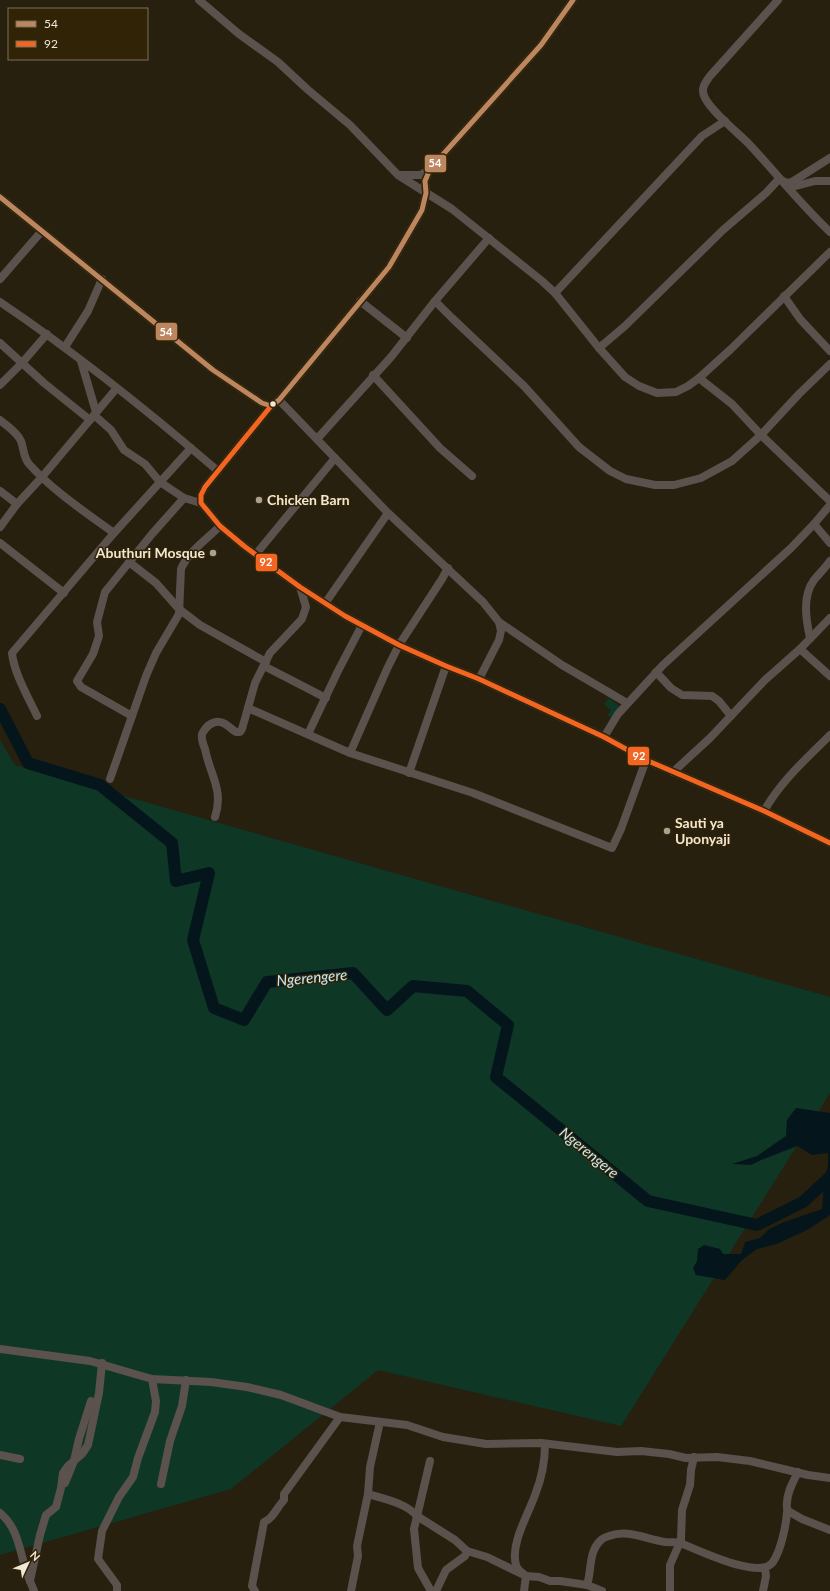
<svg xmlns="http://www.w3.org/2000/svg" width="830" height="1591" viewBox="0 0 830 1591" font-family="Lato,sans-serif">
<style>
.green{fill:#0f3726}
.water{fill:#04161c}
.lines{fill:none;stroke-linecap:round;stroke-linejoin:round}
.river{stroke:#04161c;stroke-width:12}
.street{stroke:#5b514d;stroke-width:8}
.bus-1-casing{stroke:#312305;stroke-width:8}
.bus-2-casing{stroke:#312305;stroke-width:8}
.bus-1{stroke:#bb8660;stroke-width:5}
.bus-2{stroke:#f26522;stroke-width:5}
.bus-dot{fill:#f0e7d6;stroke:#312305;stroke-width:1.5}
.poi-dot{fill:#aaa190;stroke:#312305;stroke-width:1.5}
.labels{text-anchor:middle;stroke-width:3;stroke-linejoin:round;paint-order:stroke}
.poi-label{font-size:14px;font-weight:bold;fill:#f0e7d6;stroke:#312305;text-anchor:start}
.water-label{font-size:15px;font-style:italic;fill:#c0ecfa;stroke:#312305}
.line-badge{stroke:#312305;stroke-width:1.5}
.badge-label{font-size:11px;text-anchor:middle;font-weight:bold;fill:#fff}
</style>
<rect width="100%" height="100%" fill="#27200f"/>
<g class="green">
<polygon points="609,698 620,707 611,718 607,715 611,710 604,704"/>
<polygon points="0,740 15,765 830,997 830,1093 621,1426 378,1370 231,1489 0,1555"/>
</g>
<polygon class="water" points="796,1108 830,1113 830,1215 809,1229 777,1244 757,1249 742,1260 725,1280 696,1275 693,1268 697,1261 698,1249 704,1245 720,1249 723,1254 741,1254 745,1242 760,1238 769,1229 784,1222 822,1209 824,1183 828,1165 828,1153 812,1155 797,1146 759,1161 751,1165 732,1164 757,1156 786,1136 787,1120"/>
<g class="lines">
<polyline class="river" points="0,709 28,763 100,785 172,843 176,881 209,873 193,940 214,1008 244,1020 267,982 353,973 387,1010 413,986 467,991 508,1025 496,1077 648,1201 757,1225 803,1202 830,1177"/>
<g class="street">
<polyline points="199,0 239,34 278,62 307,89 350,125 398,175 452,209 542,281 555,293 599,348 625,377 639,386 657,393 676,392 688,386 699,378 731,349 830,252"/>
<path d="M778 0 710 76C705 83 700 89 705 98 712 112 737 132 749 144 776 173 801 205 830 232"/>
<polyline points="399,175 421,175 429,170"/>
<polyline points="792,187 815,181 830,181"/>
<polyline points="0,197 213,370 262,403 271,406 279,400 389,267 422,210 426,193 425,181 430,169 541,45 573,0"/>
<polyline points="0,279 41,232"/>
<polyline points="555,293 702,136 725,121"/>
<polyline points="784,296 800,319 830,351"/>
<polyline points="360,301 407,338"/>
<polyline points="435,301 452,318 524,386 579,447 610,471 626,479 655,485 674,485 701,478 732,461 761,435 799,394 830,364"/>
<path d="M0 302C76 353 148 411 218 471"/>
<polyline points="0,343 44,383 90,420"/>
<polyline points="65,347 88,311 102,279"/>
<polyline points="599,348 625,326 723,230 766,193 779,179 787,183 792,182 830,158"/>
<polyline points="81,361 96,412"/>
<polyline points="373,375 440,448 472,476"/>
<polyline points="699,378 732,404 761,435 830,501"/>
<polyline points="0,385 22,363 47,334"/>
<polyline points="279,400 388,513 483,602 499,622 501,631 499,640 479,679"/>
<polyline points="271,406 205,487 201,495 201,503 220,526 244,546 300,587 345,616 399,645 446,666 479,679 604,737 646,760 764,811 830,843"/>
<polyline points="94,415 111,430 124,450 145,464 160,482 184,498 201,503"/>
<path d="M0 420C7 426 17 432 21 441 24 449 23 457 29 464 53 491 85 512 114 533"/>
<polyline points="317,439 391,357 435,301 489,238"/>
<polyline points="0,491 17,504"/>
<polyline points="814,524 830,543"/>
<polyline points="0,527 17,504 42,477 116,389"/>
<polyline points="0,543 64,593"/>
<polyline points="256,554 335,458"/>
<polyline points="129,562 156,583 179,609 200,625 266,662"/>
<polyline points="326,602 388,513"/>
<polyline points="499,622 562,665 627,703"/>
<path d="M810 638C806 620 802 596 814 580 819 574 825 568 830 561"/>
<polyline points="800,649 830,676"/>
<polyline points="264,666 326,698"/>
<polyline points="656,672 671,688 682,695 712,696 719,701 731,716"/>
<polyline points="248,708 350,753 473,793 612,848 621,829 646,760"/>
<path d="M37 716C28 697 14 673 12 653L114 533 191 448"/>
<polyline points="132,716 81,687 77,681 93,654 99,636 97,622 105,592 152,534 184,498"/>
<polyline points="308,734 338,671 362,625"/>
<polyline points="604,737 618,714 663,665 791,548 814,524 830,505"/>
<polyline points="350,753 387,669 399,645 442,579 448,568"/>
<polyline points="673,772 710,738 765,680 800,649 830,618"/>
<polyline points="409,773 446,666"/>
<path d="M110 779 146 676 156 653 179 614 181 569C188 552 207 539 220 526"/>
<path d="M764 811C781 781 806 759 830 735"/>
<path d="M215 817C224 790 210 775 205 749 203 744 201 739 202 734 206 726 214 719 223 723 228 725 232 730 236 732H240L242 729 255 683 270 653 302 619 306 607 300 587"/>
<polyline points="0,1349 90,1361 152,1379 211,1382 247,1387 281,1395 340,1417 407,1425 443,1437 486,1444 541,1443 617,1452 641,1451 669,1454 686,1458 717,1457 750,1461 808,1475 830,1478"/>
<polyline points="0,1455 20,1459"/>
<polyline points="430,1461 414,1529 418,1568 431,1591"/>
<polyline points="65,1483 74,1461 79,1439 91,1401"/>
<polyline points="161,1484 170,1441 182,1406 186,1380"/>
<path d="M368 1494C384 1499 406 1503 417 1516L455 1540 467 1551 487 1557 526 1576 539 1577 550 1581H560L587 1585 602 1591"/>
<polyline points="788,1511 802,1519 830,1530"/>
<path d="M0 1513C17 1527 19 1547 25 1567 27 1575 31 1583 34 1591"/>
<polyline points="30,1581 40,1535 46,1515 56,1507 61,1488 63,1473 68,1466 82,1454 88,1445 99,1393 102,1363"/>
<path d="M587 1585C592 1570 588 1552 601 1540 603 1538 606 1537 609 1536 628 1529 645 1539 665 1542 670 1542 675 1542 680 1543 697 1549 760 1581 773 1562 781 1550 786 1526 787 1512 788 1509 786 1506 787 1503 787 1492 793 1482 798 1472"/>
<polyline points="117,1591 117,1585 98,1559 102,1531 119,1497 133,1477 138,1458 155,1412 156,1401 152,1379"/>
<path d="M255 1591 252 1586 264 1522C273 1519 277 1507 284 1500V1494L340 1417"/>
<polyline points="351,1591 358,1556 357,1546 368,1494 370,1467 380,1422"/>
<polyline points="436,1591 446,1570 465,1556 467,1551"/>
<path d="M524 1591 526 1576C523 1573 517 1570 516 1565 510 1544 528 1515 535 1495 541 1480 545 1460 545 1444"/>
<polyline points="670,1591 670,1565 681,1540 682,1510 690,1485 691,1470 694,1457"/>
<polyline points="763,1591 766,1576 765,1568"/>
</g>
<g class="bus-1-casing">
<polyline id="bus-1" points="0,197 213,370 262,403 271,406 279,400 389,267 422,210 426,193 425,181 430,169 541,45 573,0"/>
</g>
<g class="bus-2-casing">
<polyline id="bus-2" points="271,406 205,487 201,495 201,503 220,526 244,546 300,587 345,616 399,645 446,666 479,679 604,737 646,760 764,811 830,843"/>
</g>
<use href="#bus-1" class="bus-1"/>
<use href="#bus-2" class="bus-2"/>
</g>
<circle class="bus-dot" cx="273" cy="404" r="3.5"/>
<g class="poi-dot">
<circle cx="259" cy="500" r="4"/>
<circle cx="213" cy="553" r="4"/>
<circle cx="667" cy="831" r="4"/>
</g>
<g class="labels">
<g class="poi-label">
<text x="267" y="505">Chicken Barn</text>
<text x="205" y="558" text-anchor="end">Abuthuri Mosque</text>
<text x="675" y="828">Sauti ya<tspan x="675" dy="16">Uponyaji</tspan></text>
</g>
<g class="water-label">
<text transform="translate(312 978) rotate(-5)" y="5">Ngerengere</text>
<text transform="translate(589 1153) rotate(39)" y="5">Ngerengere</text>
</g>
</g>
<g class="line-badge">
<rect x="424" y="154" width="23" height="19" rx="4" fill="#bb8660"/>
<rect x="155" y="322" width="23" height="19" rx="4" fill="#bb8660"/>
<rect x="255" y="553" width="23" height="19" rx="4" fill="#f26522"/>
<rect x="627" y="746" width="23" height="20" rx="4" fill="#f26522"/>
</g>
<g class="badge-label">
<text x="435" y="167">54</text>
<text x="166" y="336">54</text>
<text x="266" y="566">92</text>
<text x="639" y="760">92</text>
</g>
<rect x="8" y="8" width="140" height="52" fill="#312305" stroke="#7d7159"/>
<rect x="16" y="21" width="20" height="6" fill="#bb8660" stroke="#7d7159"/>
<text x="44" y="28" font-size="12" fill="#f0e7d6">54</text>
<rect x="16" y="41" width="20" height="6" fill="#f26522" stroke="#7d7159"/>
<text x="44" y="48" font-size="12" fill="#f0e7d6">92</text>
<g transform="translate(28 1563) rotate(46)" stroke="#312305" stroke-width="3" paint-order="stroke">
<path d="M0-3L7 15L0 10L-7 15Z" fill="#f0e7d6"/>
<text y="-6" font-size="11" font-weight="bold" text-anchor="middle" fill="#f0e7d6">N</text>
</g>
</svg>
